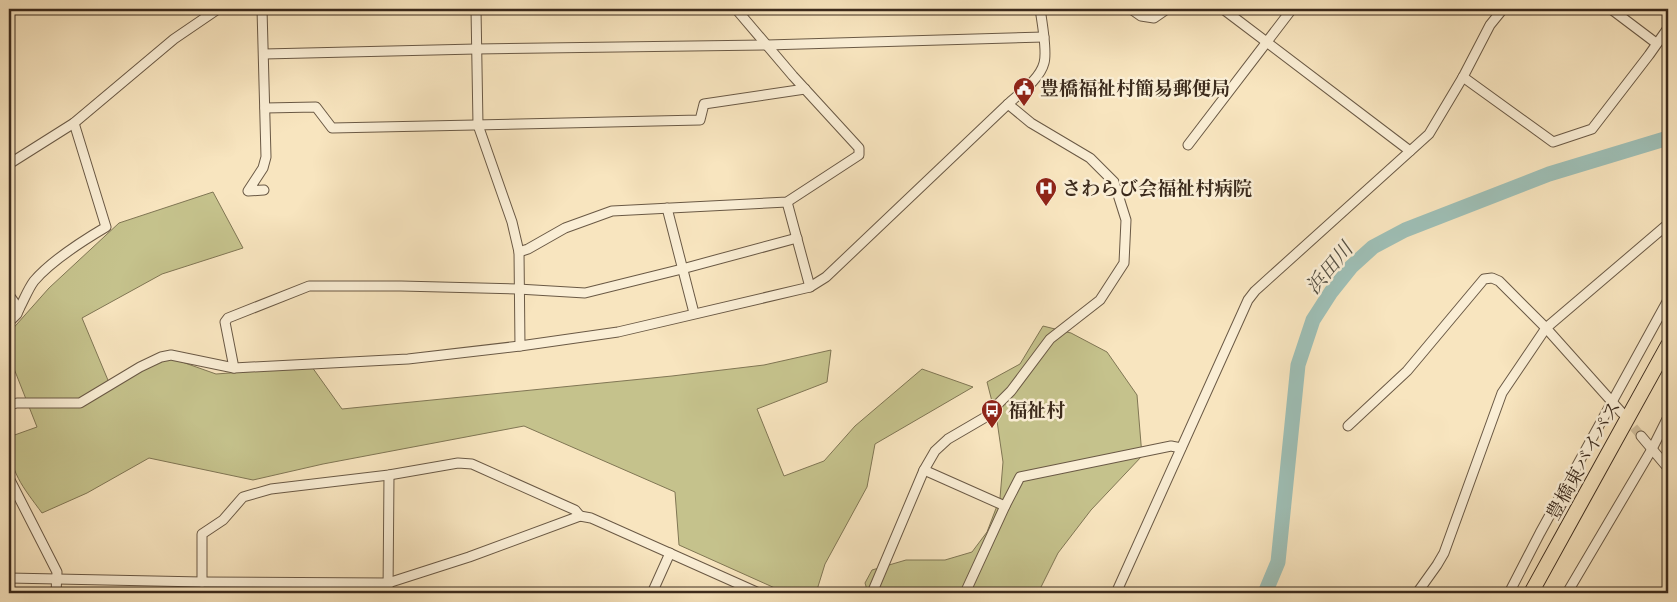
<svg xmlns="http://www.w3.org/2000/svg" width="1677" height="602" viewBox="0 0 1677 602" font-family="'Sorts Mill Goudy','Noto Serif JP',serif">
<style>
.green{fill:#c5c28c;stroke:#807654}
.lines{fill:none;stroke-linecap:round;stroke-linejoin:round}
.river{stroke:#9ebfb6;stroke-width:15}
.minor-tunnel{stroke:#d2c09e;stroke-width:9;stroke-dasharray:9 4.5;stroke-linecap:butt}
.minor-casing{stroke:#6a5945;stroke-width:11}
.highway-casing{stroke:#3b2a1c;stroke-width:16}
.minor{stroke:#faeed5;stroke-width:9}
.highway{stroke:#f8e5bf;stroke-width:14}
.labels{text-anchor:middle;stroke-width:5;stroke-linejoin:round;paint-order:stroke}
.poi-label{font-size:19px;font-weight:bold;fill:#3b2a1c;stroke:#faeed5;text-anchor:start}
.street-label{font-size:19px;fill:#3b2a1c;stroke:#faeed5}
.water-label{font-size:20px;font-style:italic;fill:#544f42;stroke:#faeed5}
</style>
<rect width="100%" height="100%" fill="#f8e5bf"/>
<filter id="stains"><feTurbulence type="fractalNoise" baseFrequency=".004" numOctaves="4"/><feColorMatrix values="0 0 0 0 .2 0 0 0 0 .09 0 0 0 0 .02 0 0 0 .5 -.17"/></filter>
<radialGradient id="worn" r=".72"><stop offset=".6" stop-color="#630" stop-opacity="0"/><stop offset="1" stop-color="#630" stop-opacity=".3"/></radialGradient>
<g class="green">
<path d="M213 192 243 248 162 274 82 318 110 385 168 357 216 374 312 367 342 409 672 376 764 365 831 350 827 382 757 409 784 476 824 461 855 426 922 369 973 387 875 444 867 487 825 564 816 593H786L679 545 675 492 524 426 323 464 253 480 149 458 87 493 42 513C23 487 9 472 9 437L37 427 9 356V333L49 288 119 223Z"/>
<polygon points="1043,326 1071,333 1107,352 1137,395 1142,456 1091,510 1058,553 1038,593 868,593 865,583 872,570 906,560 945,560 972,552 987,532 1000,498 1003,462 997,421 987,382 1020,364"/>
</g>
<g class="lines">
<polyline class="river" points="1265,593 1278,562 1298,365 1313,320 1331,292 1351,267 1373,247 1405,230 1549,174 1668,138"/>
<polyline class="minor-tunnel" points="1625,417 1641,436"/>
<g class="minor-casing">
<g id="minor">
<polyline points="262,9 266,157 263,168 248,191 264,190"/>
<polyline points="476,9 478,125 512,222 519,252 520,346"/>
<polyline points="1131,9 1141,16 1154,18 1167,9"/>
<polyline points="1223,9 1410,151"/>
<polyline points="1611,9 1656,43"/>
<polyline points="264,54 476,49 767,45 1044,37"/>
<polyline points="1463,77 1553,142 1592,129 1649,55 1668,28"/>
<polyline points="265,108 316,107 332,128 700,120 704,104 805,89"/>
<polyline points="1188,145 1292,9"/>
<polyline points="9,164 74,123 174,39 218,9"/>
<polyline points="787,202 810,287"/>
<polyline points="667,208 694,313"/>
<polyline points="519,252 528,249 565,228 612,211 787,202 859,155 859,148 793,76 736,9"/>
<polyline points="9,295 19,309 17,314 9,322"/>
<path d="M19 309C24 300 28 289 34 281 51 261 84 240 106 227L74 123"/>
<polyline points="234,368 225,322 228,318 309,286 401,286 518,289 585,293 682,269 797,238"/>
<polyline points="9,405 17,403 80,403 140,367 161,357 171,355 234,368 408,359 520,346 618,332 810,287 826,277 1008,104"/>
<polyline points="1348,426 1407,371 1484,279 1492,278 1499,281 1546,328 1622,413"/>
<polyline points="1641,436 1668,468"/>
<polyline points="924,470 1005,506"/>
<polyline points="9,478 57,572 56,593"/>
<polyline points="9,578 202,582 388,583 469,557 580,516 591,518 759,593"/>
<polyline points="202,582 202,534 223,520 243,497 271,489 389,475 458,463 472,464 575,510 580,516"/>
<polyline points="388,593 389,475"/>
<polyline points="652,593 670,553"/>
<path d="M872 593 924 470 935 451 948 439 984 418 1011 391 1050 339 1100 300 1124 263 1126 220 1114 182 1090 158 1031 123 1008 104C1020 93 1040 79 1044 63 1047 53 1042 21 1040 9"/>
<polyline points="965,593 1005,506 1020,477 1171,446 1181,448"/>
<polyline points="1116,593 1248,300 1255,291 1429,134 1463,77 1490,25 1503,9"/>
<polyline points="1417,593 1437,565 1444,553 1502,393 1546,328 1668,224"/>
<polyline points="1509,593 1540,533 1668,300"/>
<polyline points="1567,593 1652,449 1668,417"/>
</g>
</g>
<g class="highway-casing">
<polyline id="highway" points="1531,593 1668,345"/>
</g>
<use href="#minor" class="minor"/>
<use href="#highway" class="highway"/>
</g>
<defs>
<g id="civic-pin" transform="scale(1.125)"><path d="M0 17L-7.5 6A9.5 9.5 0 1 1 7.5 6Z" fill="#8f2418" stroke="#faeed5"/><path d="M-.6-6.5H3V-4.5H.6V-3L4-1V1h2V6H-6V1h2V-1L-.6-3ZM-1.2 2.5V6h2.4V2.5Z" fill="#fff"/></g>
<g id="hospital-pin" transform="scale(1.125)"><path d="M0 17L-7.5 6A9.5 9.5 0 1 1 7.5 6Z" fill="#8f2418" stroke="#faeed5"/><path d="M-5-5h3v3.5h4V-5h3V5h-3V1.5h-4V5h-3Z" fill="#fff"/></g>
<g id="bus-pin" transform="scale(1.125)"><path d="M0 17L-7.5 6A9.5 9.5 0 1 1 7.5 6Z" fill="#8f2418" stroke="#faeed5"/><path d="M-5-6H5V4H4V6H2V4H-2V6H-4V4H-5ZM-3.5-4V0h7V-4ZM-3.5 1.2v1.5H-2V1.2ZM2 1.2v1.5H3.5V1.2Z" fill="#fff"/></g>
</defs>
<g fill-rule="evenodd">
<use href="#civic-pin" x="1024" y="88"/>
<use href="#hospital-pin" x="1046" y="188"/>
<use href="#bus-pin" x="992" y="410"/>
</g>
<g class="labels">
<g class="poi-label">
<text x="1040" y="95">豊橋福祉村簡易郵便局</text>
<text x="1062" y="195">さわらび会福祉村病院</text>
<text x="1008" y="417">福祉村</text>
</g>
<g class="street-label">
<text transform="translate(1583 460) rotate(-61)" y="7">豊橋東バイパス</text>
</g>
<g class="water-label">
<text transform="translate(1329 268) rotate(-50)" y="7">浜田川</text>
</g>
</g>
<rect width="1677" height="602" fill="none" stroke="#f8e5bf" stroke-width="30"/>
<rect x="10" y="10" width="1657" height="582" fill="none" stroke="#3b2a1c" stroke-width="2.5"/>
<rect x="15" y="15" width="1647" height="572" fill="none" stroke="#3b2a1c"/>
<rect width="100%" height="100%" filter="url(#stains)"/>
<rect width="100%" height="100%" fill="url(#worn)"/>
</svg>
